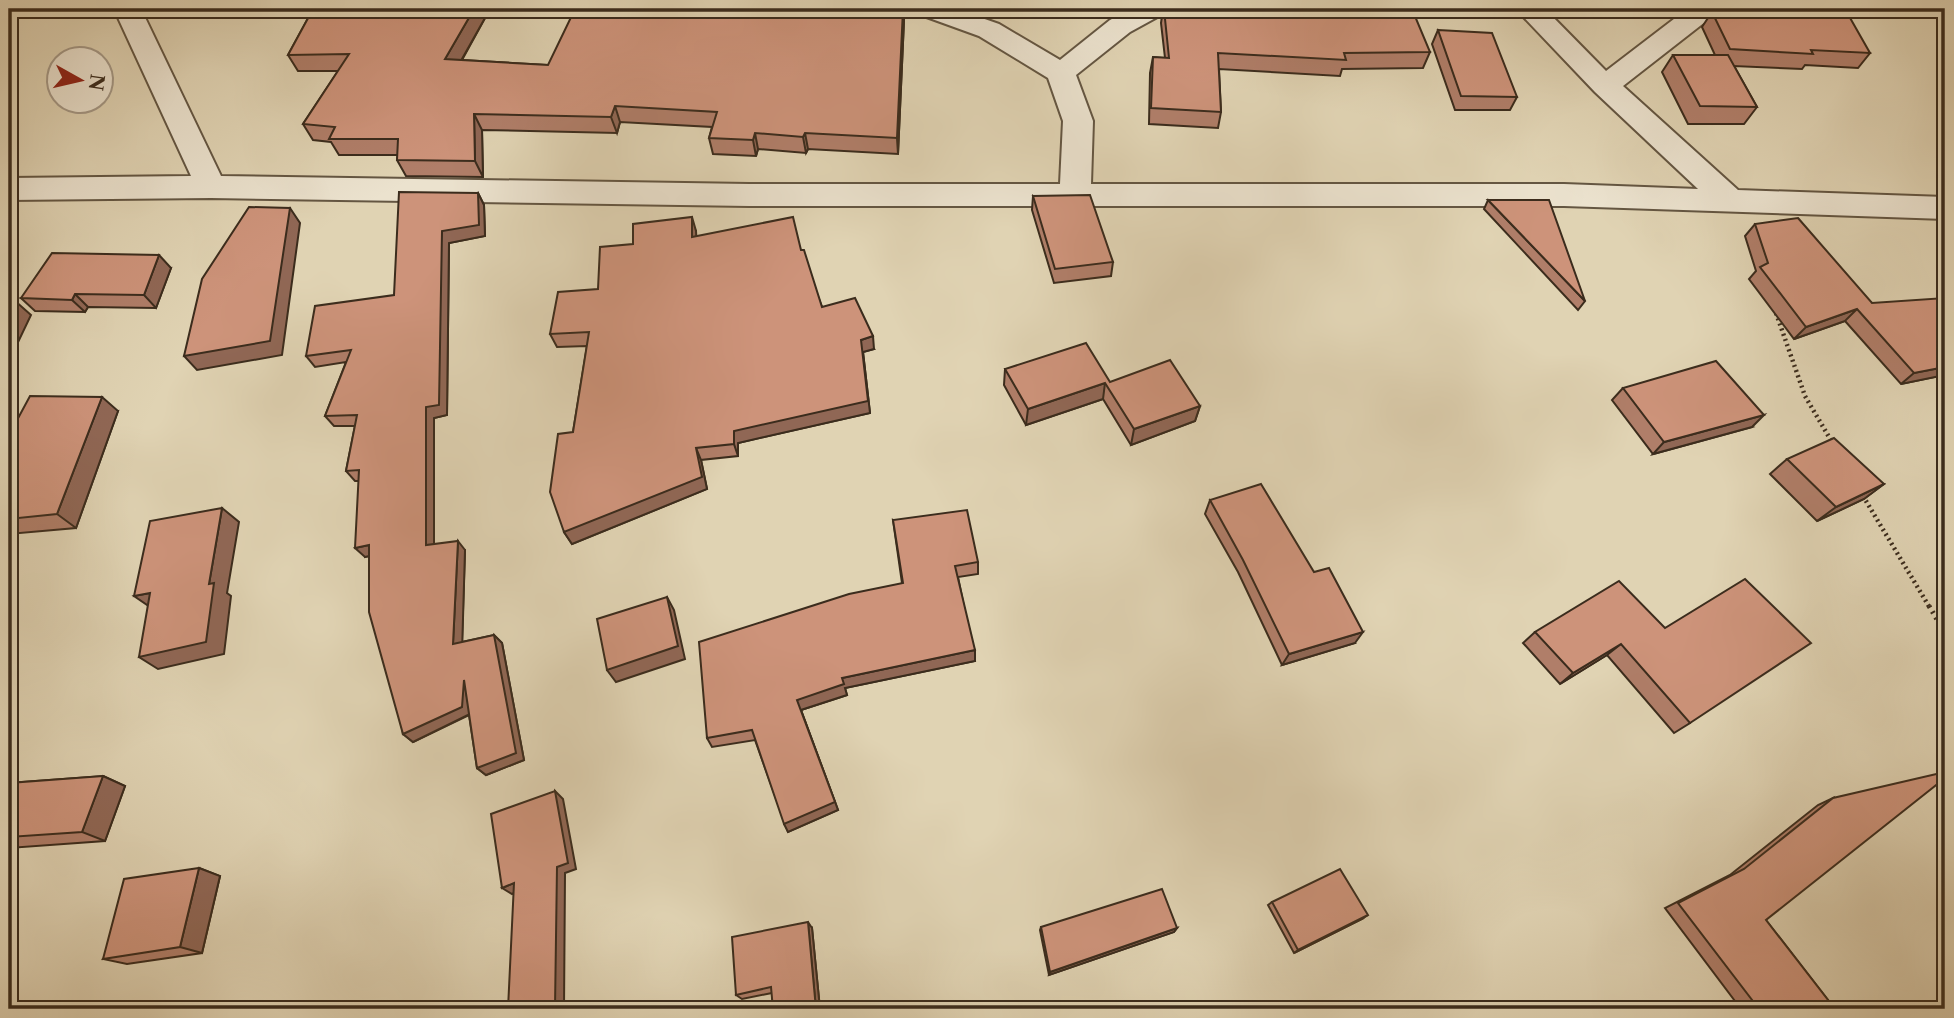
<svg xmlns="http://www.w3.org/2000/svg" width="1954" height="1018" viewBox="0 0 1954 1018" font-family="'Libre Caslon Text',serif">
<style>
.lines{fill:none;stroke-linecap:round;stroke-linejoin:round}
.minor-casing{stroke:#645642;stroke-width:4}
.path-far1{stroke:#3b2c1d;stroke-width:4.5;stroke-dasharray:2 3.5;stroke-linecap:butt}
.path{stroke:#3b2c1d;stroke-width:5;stroke-dasharray:2 4.5;stroke-linecap:butt}
.minor{fill:#ebe2ce;fill-rule:evenodd}
.wall{fill:#b07e69;stroke:#3b2c1d;stroke-width:2}
.shaded-wall{fill:#906755;stroke:#3b2c1d;stroke-width:2}
.building{fill:#cd937a;stroke:#3b2c1d;stroke-width:2}
</style>
<rect width="100%" height="100%" fill="#e0d3b3"/>
<filter id="stains"><feTurbulence type="fractalNoise" baseFrequency=".00286" numOctaves="4"/><feColorMatrix values="0 0 0 0 .2 0 0 0 0 .09 0 0 0 0 .02 0 0 0 .5 -.17"/></filter>
<radialGradient id="worn" r=".72"><stop offset=".6" stop-color="#630" stop-opacity="0"/><stop offset="1" stop-color="#630" stop-opacity=".3"/></radialGradient>
<g class="lines">
<g class="minor-casing">
<polygon id="minor" points="114,9 141,9 221,176 749,184 1060,184 1063,121 1048,78 979,36 921,15 917,9 956,9 999,24 1060,60 1110,20 1131,9 1164,9 1161,15 1130,32 1076,75 1093,121 1091,184 1564,184 1698,189 1595,92 1516,9 1545,9 1606,71 1687,9 1717,9 1714,15 1623,86 1738,190 1945,197 1945,219 1564,206 749,206 211,198 9,200 9,178 191,176"/>
</g>
<g class="path-far1">
<polyline points="1776,313 1805,396 1832,442"/>
<polyline points="1863,496 1930,608"/>
</g>
<polyline class="path" points="1929,606 1945,633"/>
<use href="#minor" class="minor"/>
</g>
<g class="wall">
<polygon points="313,9 490,9 462,60 548,65 820,13 821,9 903,9 904,20 898,154 808,149 806,153 758,149 756,156 713,154 709,138 712,127 620,122 617,133 482,130 483,177 406,176 397,160 398,155 339,155 331,142 313,140 303,124 338,71 298,71 288,55"/>
<polygon points="1163,9 1430,52 1423,68 1342,69 1340,76 1219,69 1221,112 1218,128 1149,124 1150,73 1153,57 1165,58 1161,23"/>
<polygon points="1712,12 1870,53 1858,68 1805,65 1802,69 1734,66 1757,107 1744,124 1688,124 1662,72 1673,55 1715,55 1702,27"/>
<polygon points="1438,30 1517,97 1510,110 1455,110 1432,44"/>
<polygon points="478,193 484,205 485,236 449,243 447,415 434,418 434,544 465,550 462,642 494,635 502,643 524,760 486,775 477,768 469,715 413,742 403,734 369,556 365,557 359,481 355,481 346,471 355,426 334,426 325,416 346,362 315,367 306,356 394,295"/>
<polygon points="1033,196 1113,262 1111,276 1054,283 1032,210"/>
<polygon points="1488,200 1585,301 1578,310 1484,209"/>
<polygon points="1755,224 1872,303 1945,375 1901,384 1845,321 1794,339 1749,279 1756,271 1745,236"/>
<polygon points="696,231 696,236 801,250 822,307 874,349 863,352 870,413 738,443 738,456 701,460 707,489 572,544 564,532 573,432 587,346 557,347 550,334 598,289 633,244"/>
<polygon points="171,268 156,308 88,307 85,312 35,311 21,298"/>
<polygon points="1005,369 1110,382 1200,406 1195,421 1131,445 1103,399 1026,425 1004,385"/>
<polygon points="1623,388 1752,427 1653,454 1612,400"/>
<polygon points="118,411 76,528 9,534 9,435"/>
<polygon points="1787,459 1884,484 1864,499 1817,521 1770,474"/>
<polygon points="1210,500 1355,643 1282,665 1238,572 1205,514"/>
<polygon points="893,520 978,562 978,574 958,577 975,661 845,688 847,695 801,710 838,810 788,832 755,740 712,747 707,738 902,583"/>
<polygon points="1665,628 1690,723 1674,733 1607,655 1560,684 1523,643 1535,632"/>
<polygon points="103,776 125,786 105,841 9,848 9,783"/>
<polygon points="1833,798 1766,920 1835,1009 1741,1009 1665,908 1730,875 1818,805"/>
<polygon points="199,868 220,876 202,953 127,964 103,959"/>
<polygon points="1272,902 1362,919 1294,953 1268,905"/>
<polygon points="1041,927 1177,928 1174,932 1049,975 1040,930"/>
<polygon points="812,928 820,1009 773,1009 772,993 742,999 736,995"/>
</g>
<g class="shaded-wall">
<polygon points="474,9 490,9 453,75 445,59"/>
<polygon points="903,9 904,20 898,154 897,138"/>
<polygon points="615,106 620,122 617,133 611,117"/>
<polygon points="474,114 482,130 483,177 475,161"/>
<polygon points="755,133 758,149 756,156 753,140"/>
<polygon points="805,133 808,149 806,153 803,137"/>
<polygon points="478,193 484,205 485,236 449,243 447,415 434,418 434,555 426,545 426,407 442,231"/>
<polygon points="290,208 300,223 282,355 197,370 184,356"/>
<polygon points="692,217 696,231 697,250 692,237"/>
<polygon points="159,255 171,268 156,308 144,295"/>
<polygon points="75,294 88,307 85,312 72,300"/>
<polygon points="14,300 31,315 9,361 9,312"/>
<polygon points="1857,309 1845,321 1794,339 1806,327"/>
<polygon points="873,336 874,349 863,352 870,413 738,443 738,456 734,444 734,431 861,340"/>
<polygon points="1945,367 1945,375 1901,384 1914,373"/>
<polygon points="1105,383 1103,399 1026,425 1028,409"/>
<polygon points="102,397 118,411 76,528 57,514"/>
<polygon points="1200,406 1195,421 1131,445 1134,429"/>
<polygon points="1764,415 1752,427 1653,454 1664,442"/>
<polygon points="696,448 701,460 707,489 572,544 564,532"/>
<polygon points="1884,484 1864,499 1817,521 1836,507"/>
<polygon points="222,508 239,522 227,593 231,596 224,654 158,669 139,657 209,584"/>
<polygon points="458,541 465,550 462,652 453,644"/>
<polygon points="369,545 378,554 365,557 355,548"/>
<polygon points="150,593 153,609 134,596"/>
<polygon points="667,597 674,610 685,659 616,682 607,670"/>
<polygon points="1363,632 1355,643 1282,665 1289,654"/>
<polygon points="494,635 502,643 524,760 486,775 477,768"/>
<polygon points="1621,644 1607,655 1560,684 1573,673"/>
<polygon points="975,650 975,661 845,688 847,695 801,710 838,810 788,832 784,824 797,700 842,678"/>
<polygon points="464,680 470,714 413,742 403,734"/>
<polygon points="9,748 14,750 9,762"/>
<polygon points="103,776 125,786 105,841 82,832"/>
<polygon points="555,791 563,799 576,869 565,873 564,1009 555,1008"/>
<polygon points="199,868 220,876 202,953 180,947"/>
<polygon points="514,883 523,889 512,894 502,888"/>
<polygon points="1368,915 1362,919 1294,953 1298,950"/>
<polygon points="808,922 812,928 820,1009 816,1009"/>
<polygon points="1177,928 1174,932 1049,975 1050,972"/>
</g>
<g class="building">
<polygon points="313,9 474,9 445,59 548,65 575,9 752,9 820,13 821,9 903,9 897,138 805,133 803,137 755,133 753,140 709,138 717,112 615,106 611,117 474,114 475,161 397,160 398,139 329,139 335,127 303,124 349,54 288,55"/>
<polygon points="1164,9 1412,9 1430,52 1344,53 1346,60 1218,53 1221,112 1151,108 1153,57 1169,58"/>
<polygon points="1716,9 1845,9 1870,53 1811,50 1813,54 1730,49 1712,12"/>
<polygon points="1438,30 1492,33 1517,97 1461,96"/>
<polygon points="1673,55 1728,55 1757,107 1700,106"/>
<polygon points="399,192 478,193 479,225 442,231 439,405 426,407 426,545 458,541 453,644 494,635 516,753 477,768 464,680 462,707 403,734 369,612 369,545 355,548 359,470 346,471 357,415 325,416 351,350 306,356 315,306 394,295"/>
<polygon points="1090,195 1113,262 1055,269 1033,196"/>
<polygon points="1488,200 1549,200 1585,301"/>
<polygon points="249,207 290,208 270,341 184,356 202,279"/>
<polygon points="692,217 692,237 793,217 801,250 804,250 822,307 855,298 873,336 861,340 868,401 734,431 734,444 696,448 702,477 564,532 550,492 558,434 573,432 589,332 550,334 558,292 598,289 600,247 633,244 633,224"/>
<polygon points="1798,218 1872,303 1945,298 1945,367 1914,373 1857,309 1806,327 1760,267 1768,263 1755,224"/>
<polygon points="52,253 159,255 144,295 75,294 72,300 21,298"/>
<polygon points="14,300 9,312 9,301"/>
<polygon points="1086,343 1110,382 1170,360 1200,406 1134,429 1105,383 1028,409 1005,369"/>
<polygon points="1716,361 1764,415 1664,442 1623,388"/>
<polygon points="30,396 102,397 57,514 9,519 9,435"/>
<polygon points="1834,438 1884,484 1836,507 1787,459"/>
<polygon points="1261,484 1314,572 1329,568 1363,632 1289,654 1243,560 1210,500"/>
<polygon points="222,508 209,584 214,583 206,642 139,657 150,593 134,596 150,521"/>
<polygon points="967,510 978,562 955,566 975,650 842,678 844,684 797,700 835,802 784,824 752,730 707,738 699,642 849,594 903,583 893,520"/>
<polygon points="1745,579 1811,643 1690,723 1621,644 1573,673 1535,632 1619,581 1665,628"/>
<polygon points="667,597 678,646 607,670 597,619"/>
<polygon points="1945,772 1945,778 1766,920 1835,1009 1759,1009 1678,903 1744,869 1833,798"/>
<polygon points="103,776 82,832 9,837 9,783"/>
<polygon points="555,791 568,863 557,867 555,1008 549,1009 508,1009 514,883 502,888 491,814"/>
<polygon points="199,868 180,947 103,959 124,879"/>
<polygon points="1340,869 1368,915 1298,950 1272,902"/>
<polygon points="1162,889 1177,928 1050,972 1041,927"/>
<polygon points="808,922 816,1009 773,1009 771,987 736,995 732,937"/>
</g>
<rect width="1954" height="1018" fill="none" stroke="#e0d3b3" stroke-width="35"/>
<rect x="10" y="10" width="1933" height="997" fill="none" stroke="#3b2c1d" stroke-width="3.5"/>
<rect x="18" y="18" width="1919" height="983" fill="none" stroke="#3b2c1d" stroke-width="2"/>
<g transform="translate(80 80) rotate(98)"><circle r="33" fill="#ebe2ce" stroke="#a59987" stroke-width="2"/>
<path d="M0-5L12 26L0 18L-12 26Z" fill="#8f2418"/>
<text y="-10" font-size="19" font-weight="bold" text-anchor="middle" fill="#3b2c1d">N</text>
</g>
<rect width="100%" height="100%" filter="url(#stains)"/>
<rect width="100%" height="100%" fill="url(#worn)"/>
</svg>
